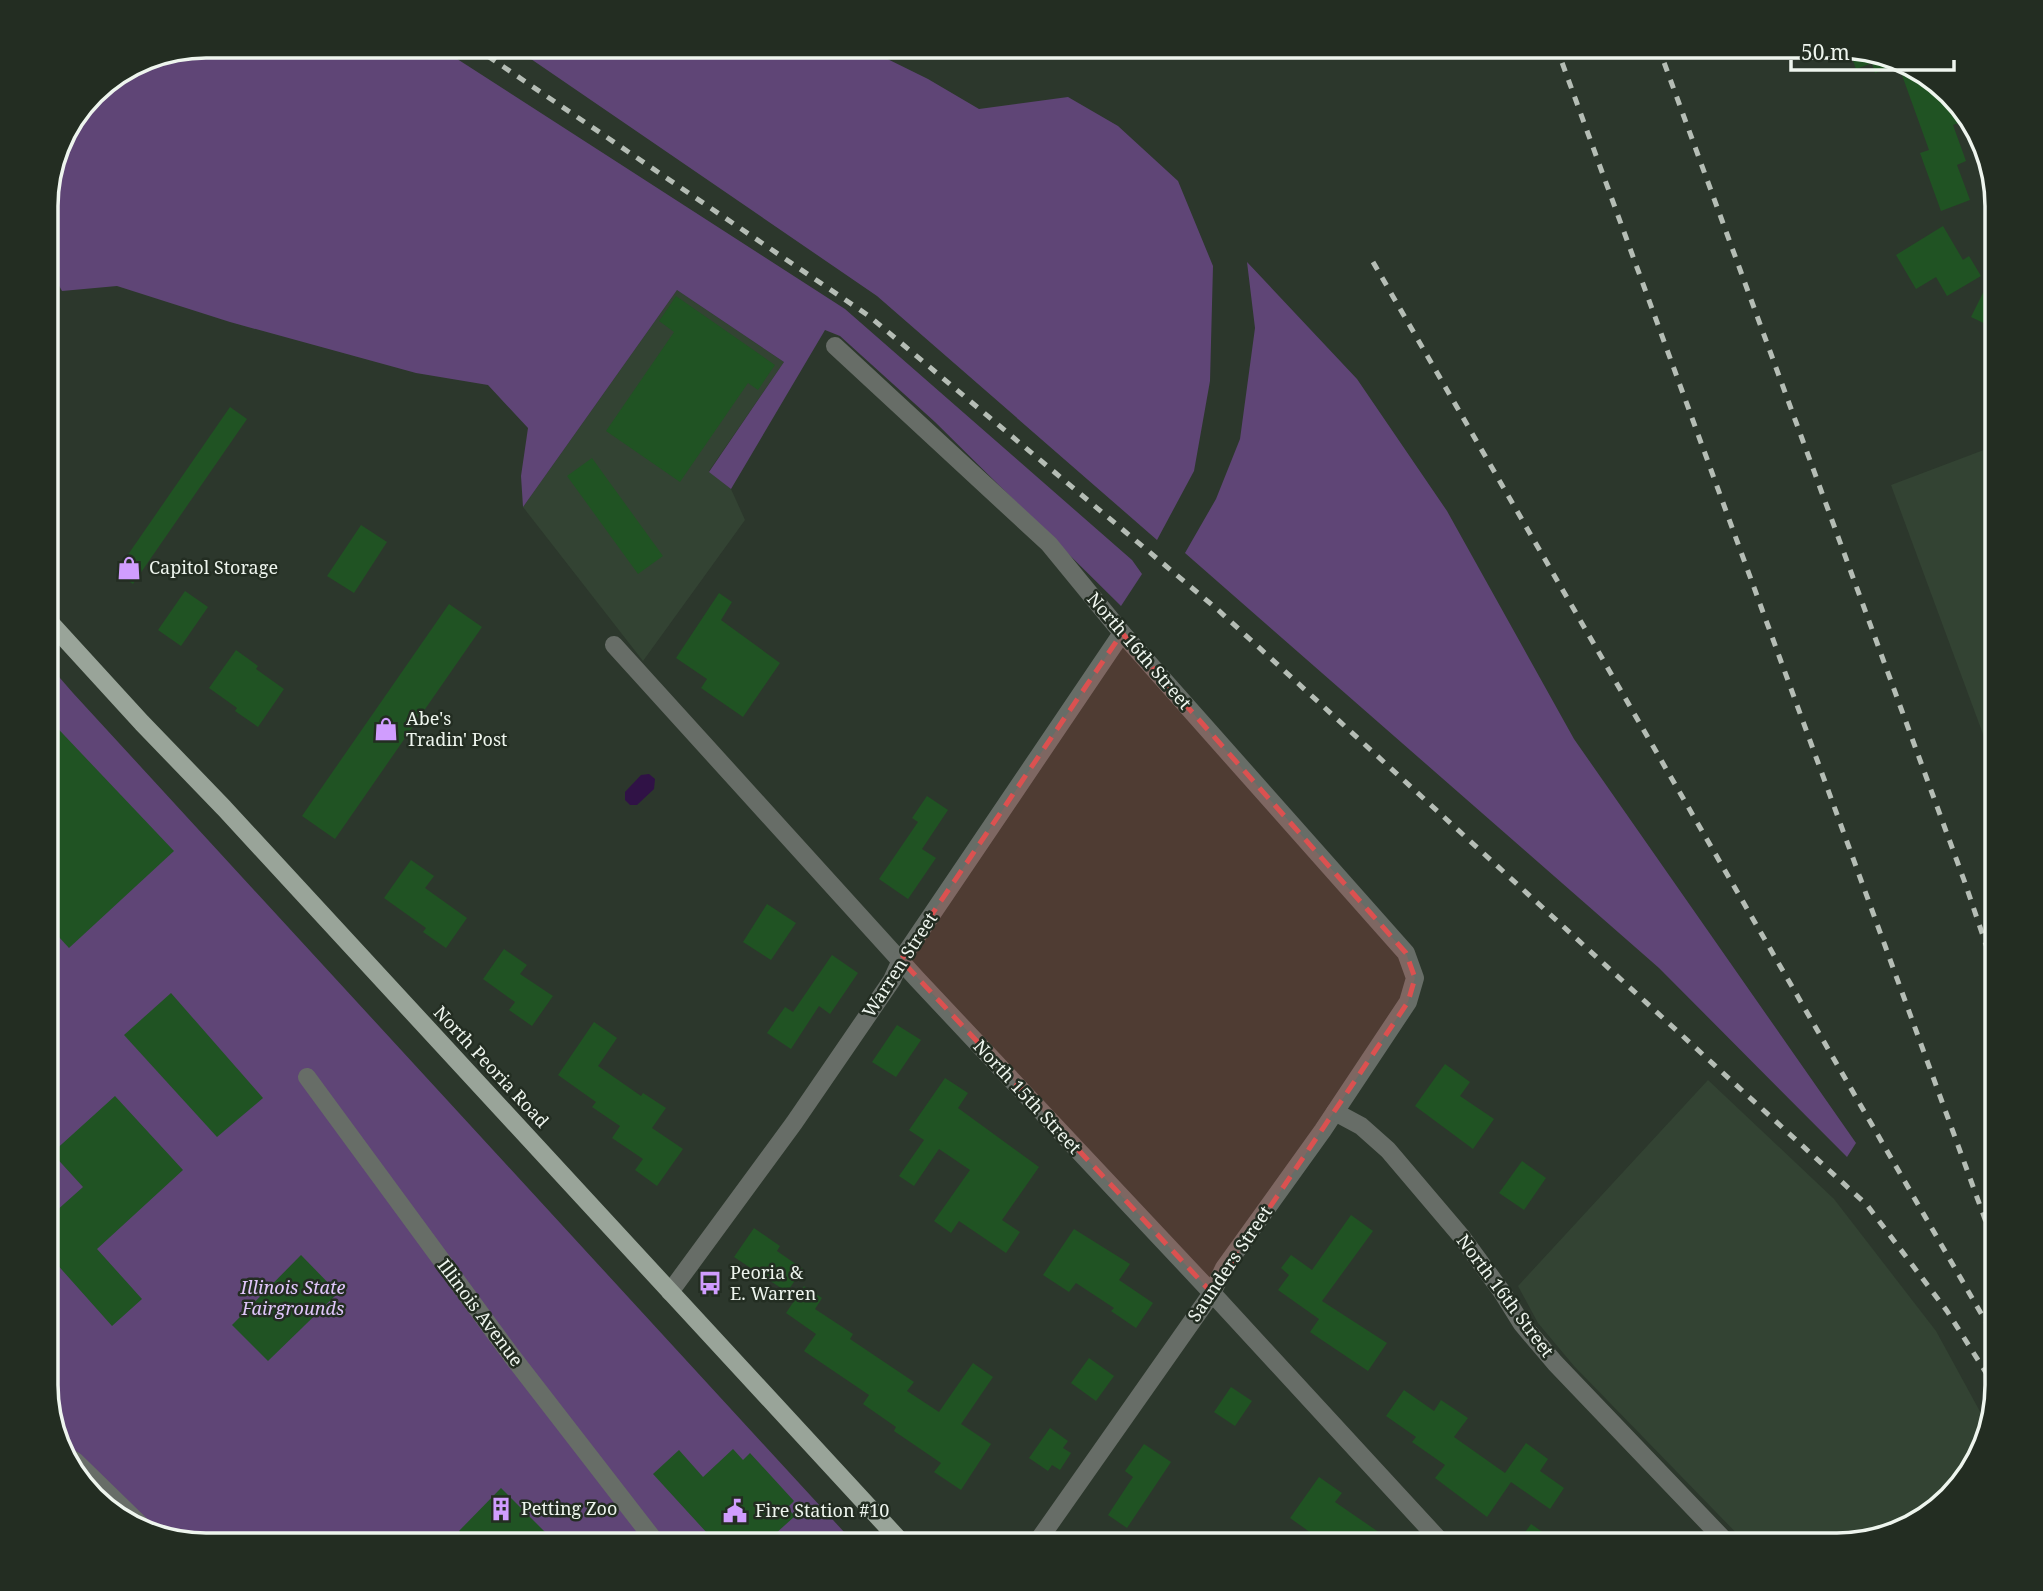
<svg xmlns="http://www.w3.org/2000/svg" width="2043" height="1591" viewBox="0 0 2043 1591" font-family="'Noto Serif',serif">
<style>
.built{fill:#334333}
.green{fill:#5f4576}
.water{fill:#301246}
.building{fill:#205323}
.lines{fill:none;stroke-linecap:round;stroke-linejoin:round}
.minor{stroke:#676d67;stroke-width:18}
.primary{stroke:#99a499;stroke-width:18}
.rail{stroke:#b5bdb5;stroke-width:5;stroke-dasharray:9 9;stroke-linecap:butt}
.marked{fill:#db5150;fill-opacity:0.2;stroke:#db5150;stroke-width:5;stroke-dasharray:14 9;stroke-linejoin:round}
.labels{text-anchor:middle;stroke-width:5;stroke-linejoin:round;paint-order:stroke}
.poi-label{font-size:18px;fill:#eef5ee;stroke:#232d22;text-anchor:start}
.street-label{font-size:18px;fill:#eef5ee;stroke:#232d22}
.park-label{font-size:18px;font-style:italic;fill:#e0c6fa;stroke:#232d22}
.rim{fill:none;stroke:#eef5ee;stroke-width:3.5}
</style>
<rect width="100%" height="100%" fill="#2c372c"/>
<g class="built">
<polygon points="677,290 784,362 709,471 731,489 745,520 643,661 523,507"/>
<polygon points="1997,445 1997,772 1891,485"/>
<polygon points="1708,1080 1834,1199 1936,1331 1989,1428 1985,1446 1958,1491 1908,1529 1838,1545 1748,1545 1574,1366 1538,1323 1518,1286"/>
</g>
<g class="green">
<polygon points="205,46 437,46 845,309 1132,560 1142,574 1121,606 935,422 840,336 825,330 731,489 709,472 784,362 677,290 523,507 521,476 528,428 488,385 416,373 230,322 117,286 62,291 46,262 46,194 62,135 100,85 145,58"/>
<polygon points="512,46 861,46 928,79 979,109 1068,97 1118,126 1178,181 1213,266 1210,381 1194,471 1157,540 877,296"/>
<polygon points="1247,262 1357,379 1447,511 1574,739 1856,1143 1847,1157 1659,968 1185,553 1216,499 1240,439 1255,328"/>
<polygon points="46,662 73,693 856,1545 205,1545 154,1537 100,1506 62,1457 46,1396"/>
</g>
<polygon class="water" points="649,774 655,779 654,789 637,805 630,805 625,800 625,792 641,775"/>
<g class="building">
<polygon points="1848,47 1889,54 1939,82 1946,104 1954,101 1961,122 1953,125 1966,161 1957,165 1970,200 1941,211 1920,153 1929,150 1898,64 1875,73 1872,63 1856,69"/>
<polygon points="1943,226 1963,260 1969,256 1981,276 1947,296 1936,277 1916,289 1896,255"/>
<polygon points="1998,263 1998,330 1971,317"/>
<polygon points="676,296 775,365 758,390 748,383 680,482 606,431 674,332 659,321"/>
<polygon points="230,407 247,419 133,584 116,572"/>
<polygon points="592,458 663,556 638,574 567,476"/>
<polygon points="361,525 387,542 354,593 327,576"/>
<polygon points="185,591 208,607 181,646 158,630"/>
<polygon points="719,593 732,602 721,620 780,663 743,717 701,688 707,679 676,658"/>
<polygon points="449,604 482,627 335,839 302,816"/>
<polygon points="236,650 258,666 256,669 284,689 258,727 235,711 237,708 209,688"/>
<polygon points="46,716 174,851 69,948 46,923"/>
<polygon points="927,796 948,810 922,849 936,858 908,899 879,879 918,822 912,818"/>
<polygon points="411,860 434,876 425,888 467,918 446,948 423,932 426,928 384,898"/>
<polygon points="767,904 796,923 771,960 743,942"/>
<polygon points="504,949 527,965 520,974 553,996 532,1026 509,1010 515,1002 483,979"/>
<polygon points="832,955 858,973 830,1014 819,1006 791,1049 767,1033 785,1007 793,1012"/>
<polygon points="171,993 263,1098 217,1137 124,1035"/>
<polygon points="594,1022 617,1038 598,1066 641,1096 643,1093 666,1108 652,1128 683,1149 657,1186 635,1170 643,1159 612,1138 620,1126 592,1107 596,1102 558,1075"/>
<polygon points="897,1025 921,1040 896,1077 872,1062"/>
<polygon points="1445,1064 1470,1082 1460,1096 1494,1119 1473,1149 1415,1106"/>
<polygon points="945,1078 968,1093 958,1108 1039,1167 1002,1220 1020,1232 1006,1253 959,1221 951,1233 934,1221 970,1170 939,1149 914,1186 899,1176 924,1140 909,1130"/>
<polygon points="115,1096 183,1170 97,1249 142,1299 112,1326 46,1252 46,1220 83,1187 52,1153"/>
<polygon points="1522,1161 1546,1178 1524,1210 1499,1193"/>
<polygon points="1351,1215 1373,1231 1322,1301 1387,1343 1368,1371 1310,1332 1319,1319 1278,1290 1289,1275 1281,1268 1291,1255 1312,1270"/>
<polygon points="754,1228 780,1246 777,1251 803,1269 787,1292 734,1257"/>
<polygon points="1074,1229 1130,1264 1119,1280 1153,1303 1136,1328 1111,1311 1114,1308 1076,1283 1069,1292 1043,1275"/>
<polygon points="301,1255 338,1293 268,1361 232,1325"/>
<polygon points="804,1286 822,1298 815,1309 853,1334 850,1339 914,1382 907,1391 939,1412 973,1363 993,1377 961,1424 991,1444 961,1490 934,1472 941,1463 894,1431 896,1427 863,1404 869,1395 804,1351 816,1334 786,1313"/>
<polygon points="1089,1358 1114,1376 1096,1401 1071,1383"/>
<polygon points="1231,1387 1252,1401 1235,1426 1214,1412"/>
<polygon points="1404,1390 1434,1411 1441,1400 1468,1418 1454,1437 1505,1473 1526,1443 1548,1459 1540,1471 1564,1488 1550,1509 1511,1482 1487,1517 1435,1478 1445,1465 1412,1442 1416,1437 1386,1416"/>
<polygon points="1050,1428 1068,1441 1063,1448 1071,1453 1060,1470 1052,1465 1048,1471 1029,1458"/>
<polygon points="1144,1444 1171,1462 1127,1528 1108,1515 1133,1477 1125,1471"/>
<polygon points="733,1449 743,1460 750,1453 794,1501 787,1508 795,1516 763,1545 718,1545 653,1474 679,1450 703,1477"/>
<polygon points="1319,1477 1342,1493 1335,1502 1380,1533 1372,1545 1328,1545 1290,1518"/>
<polygon points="501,1488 558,1545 473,1545 459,1531"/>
<polygon points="1531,1524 1561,1545 1516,1545"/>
</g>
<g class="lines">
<g class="minor">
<polyline points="835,346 1049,544 1122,633 1406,953 1415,978 1408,1002 1323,1130 1224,1268 1212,1293 1035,1545"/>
<polyline points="614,645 917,979 1212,1293 1444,1545"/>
<polyline points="307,1077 511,1355 658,1545"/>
<polyline points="1335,1112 1361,1126 1388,1150 1461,1236 1502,1292 1522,1324 1555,1363 1729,1545"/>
<polyline points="670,1292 794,1123 892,980 901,960 1122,633"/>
<polyline points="61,1452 75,1461 153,1537"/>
</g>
<polyline class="primary" points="46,618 142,723 224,808 904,1545"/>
<g class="rail">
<polyline points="473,46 869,316 1217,609 1867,1205 1947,1311 1997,1390"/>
<polyline points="1556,46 1997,1252"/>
<polyline points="1658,46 1964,880 1997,977"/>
<polyline points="1373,262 1997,1341"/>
</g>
</g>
<path class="marked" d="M1122 633 1406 953 1415 978 1408 1002 1212 1293 901 960Z"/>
<defs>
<g id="shop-bare" transform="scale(1.89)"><path d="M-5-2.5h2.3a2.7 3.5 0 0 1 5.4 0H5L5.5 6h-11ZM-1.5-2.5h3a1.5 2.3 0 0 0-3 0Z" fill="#d09dfe" stroke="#232d22" stroke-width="2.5" paint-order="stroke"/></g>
<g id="bus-bare" transform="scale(1.89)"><path d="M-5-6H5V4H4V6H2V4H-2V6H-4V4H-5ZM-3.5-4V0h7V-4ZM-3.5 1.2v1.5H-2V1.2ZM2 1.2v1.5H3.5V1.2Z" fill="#d09dfe" stroke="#232d22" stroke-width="2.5" paint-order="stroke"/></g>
<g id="building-bare" transform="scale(1.89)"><path d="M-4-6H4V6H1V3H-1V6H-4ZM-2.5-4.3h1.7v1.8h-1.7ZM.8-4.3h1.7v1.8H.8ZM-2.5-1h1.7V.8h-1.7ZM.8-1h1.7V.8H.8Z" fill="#d09dfe" stroke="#232d22" stroke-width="2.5" paint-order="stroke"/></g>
<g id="civic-bare" transform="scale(1.89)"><path d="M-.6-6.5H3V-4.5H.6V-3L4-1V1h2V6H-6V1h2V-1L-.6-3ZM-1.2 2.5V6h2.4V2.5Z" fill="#d09dfe" stroke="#232d22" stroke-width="2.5" paint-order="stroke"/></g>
</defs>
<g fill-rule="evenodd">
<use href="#shop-bare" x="129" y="568"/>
<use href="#shop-bare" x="386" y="729"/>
<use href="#bus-bare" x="710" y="1283"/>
<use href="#building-bare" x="501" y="1509"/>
<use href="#civic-bare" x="735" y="1511"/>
</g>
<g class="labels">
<g class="poi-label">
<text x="149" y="574">Capitol Storage</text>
<text x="406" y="725">Abe's<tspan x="406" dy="21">Tradin' Post</tspan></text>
<text x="730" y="1279">Peoria &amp;<tspan x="730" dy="21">E. Warren</tspan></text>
<text x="521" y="1515">Petting Zoo</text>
<text x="755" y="1517">Fire Station #10</text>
</g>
<g class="street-label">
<text transform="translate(1139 651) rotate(49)" y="6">North 16th Street</text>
<text transform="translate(900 965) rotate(-57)" y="6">Warren Street</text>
<text transform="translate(491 1067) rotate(47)" y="6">North Peoria Road</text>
<text transform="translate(1027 1097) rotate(47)" y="6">North 15th Street</text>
<text transform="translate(1230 1264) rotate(-56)" y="6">Saunders Street</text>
<text transform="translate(1505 1296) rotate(53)" y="6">North 16th Street</text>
<text transform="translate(480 1313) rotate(53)" y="6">Illinois Avenue</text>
</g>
<g class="park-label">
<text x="293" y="1294">Illinois State<tspan x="293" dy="21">Fairgrounds</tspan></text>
</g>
</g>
<path d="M0 0H2043V1591H0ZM206 58H1837A148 148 0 0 1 1985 206V1385A148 148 0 0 1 1837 1533H206A148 148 0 0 1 58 1385V206A148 148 0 0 1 206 58Z" fill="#232d22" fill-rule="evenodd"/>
<path class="rim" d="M206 58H1837A148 148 0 0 1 1985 206V1385A148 148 0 0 1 1837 1533H206A148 148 0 0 1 58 1385V206A148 148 0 0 1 206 58Z"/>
<path d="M1791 60v10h163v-10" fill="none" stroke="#eef5ee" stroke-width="3.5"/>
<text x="1801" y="60" font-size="21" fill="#eef5ee" stroke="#232d22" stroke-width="5" paint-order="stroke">50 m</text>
</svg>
